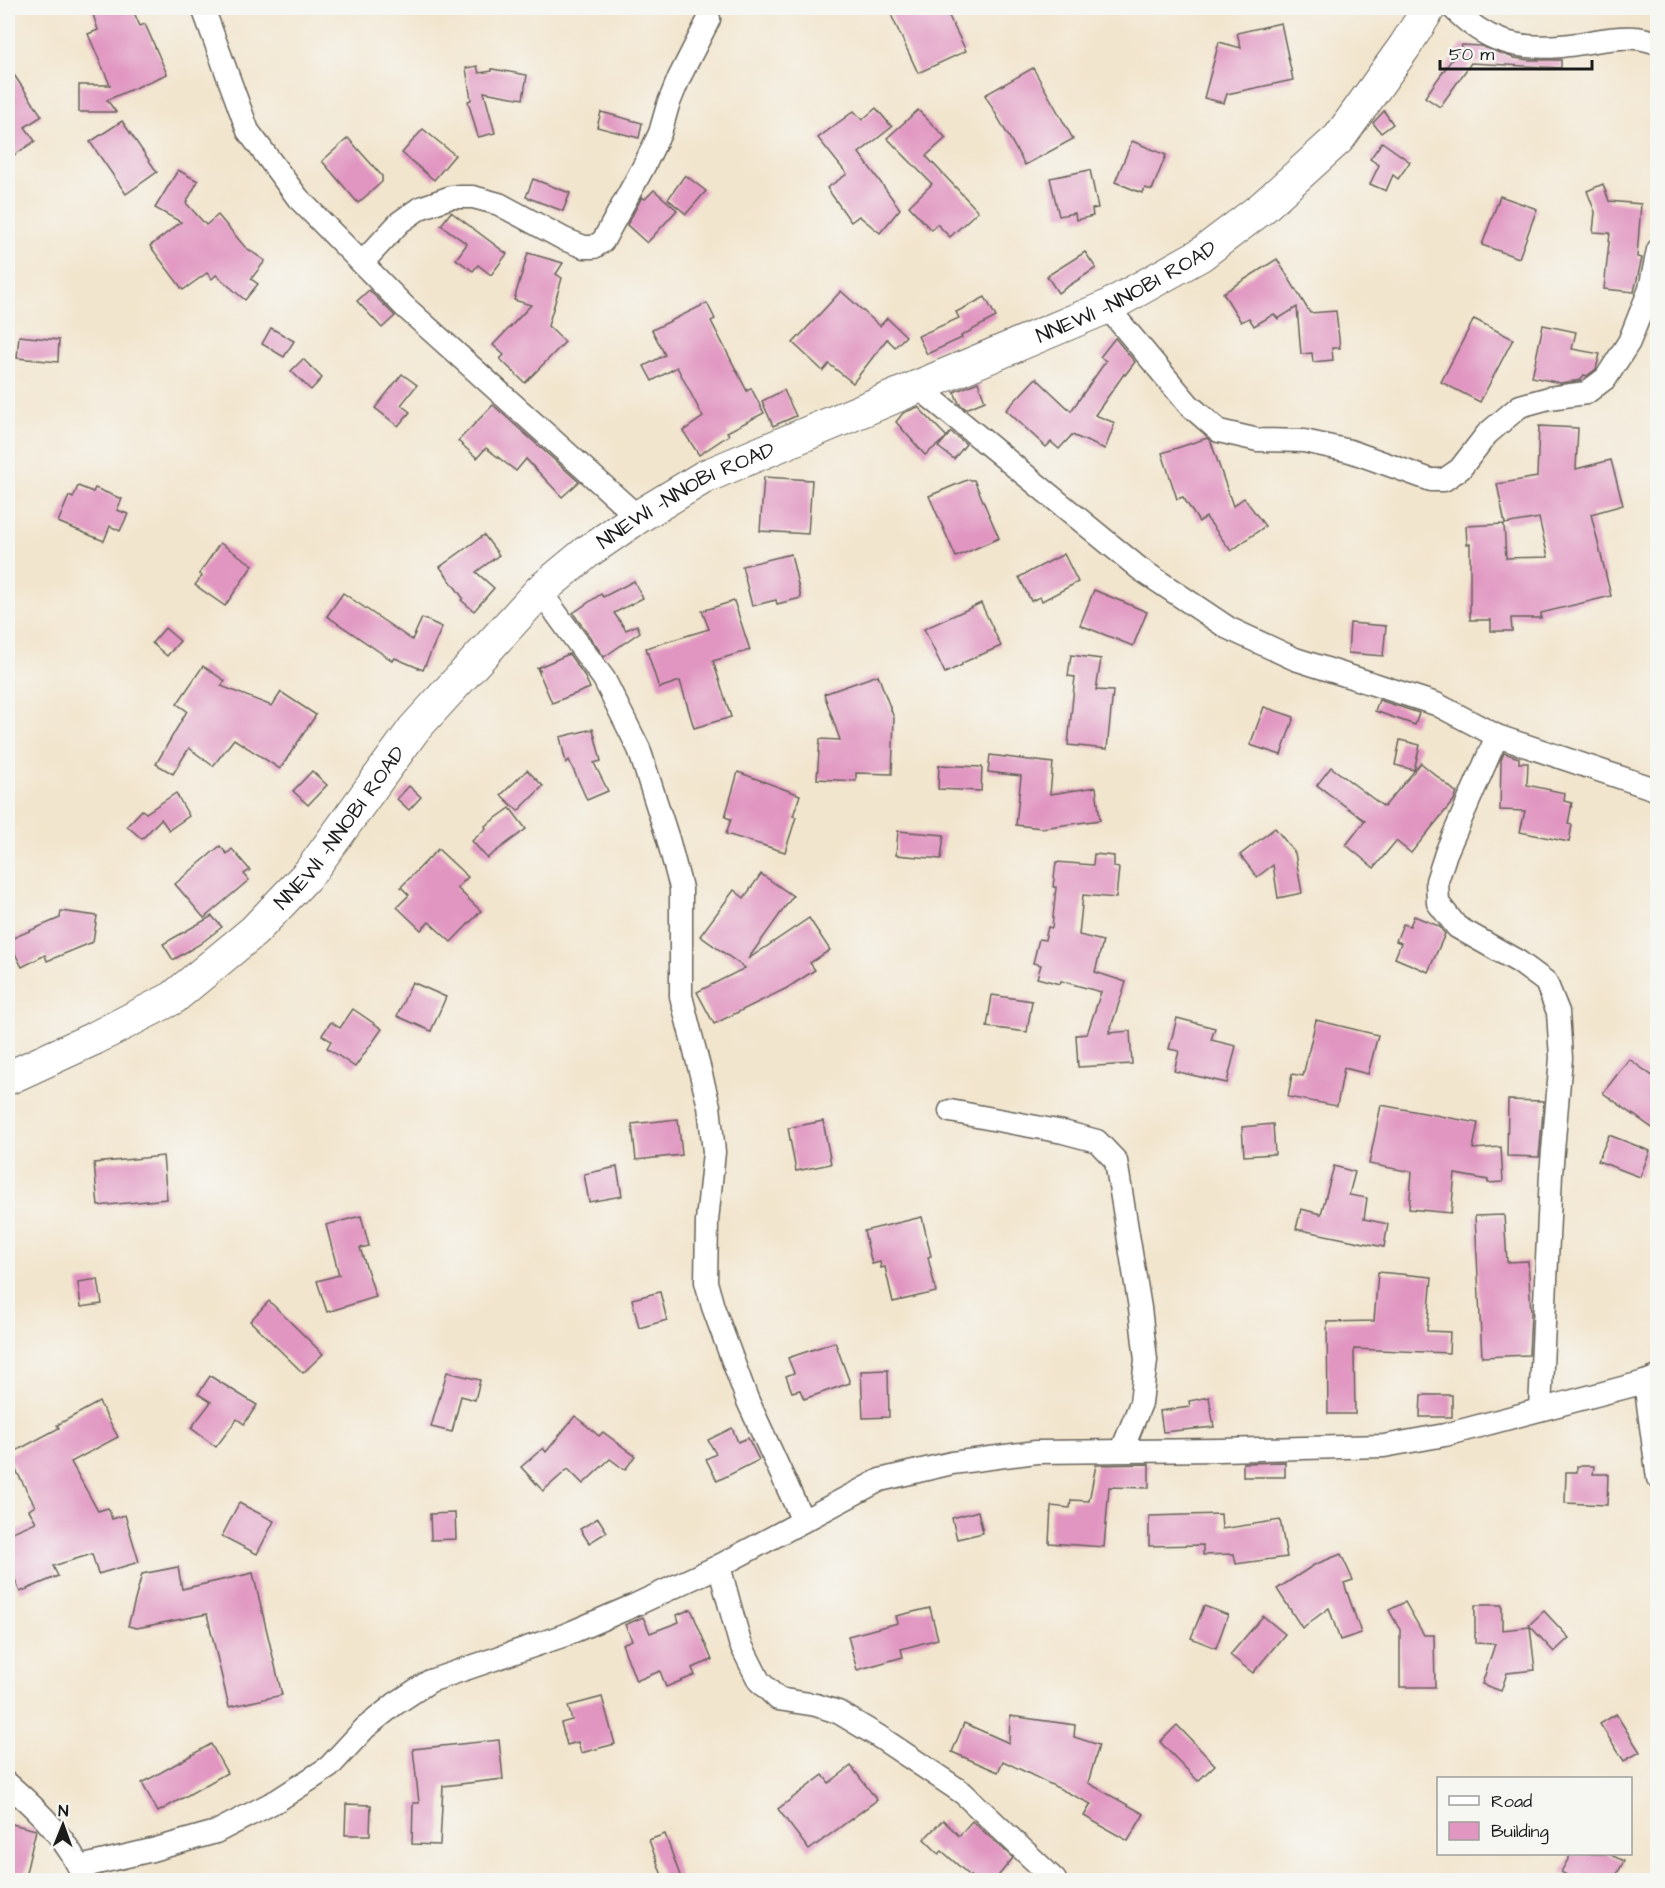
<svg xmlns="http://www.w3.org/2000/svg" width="1665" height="1888" viewBox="0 0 1665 1888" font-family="'Architects Daughter',sans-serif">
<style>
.building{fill:#e196c1}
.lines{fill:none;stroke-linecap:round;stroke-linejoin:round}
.minor-casing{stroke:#67625a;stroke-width:25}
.secondary-casing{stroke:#67625a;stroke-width:35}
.minor{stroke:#fff;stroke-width:22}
.secondary{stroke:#fff;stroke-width:33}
.labels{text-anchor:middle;stroke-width:6;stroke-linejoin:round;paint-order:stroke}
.street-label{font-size:21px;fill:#1c1c1c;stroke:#f6f6f2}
</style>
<rect width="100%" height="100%" fill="#f6f6f2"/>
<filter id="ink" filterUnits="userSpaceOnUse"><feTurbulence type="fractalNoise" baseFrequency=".0167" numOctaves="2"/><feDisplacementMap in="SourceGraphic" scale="12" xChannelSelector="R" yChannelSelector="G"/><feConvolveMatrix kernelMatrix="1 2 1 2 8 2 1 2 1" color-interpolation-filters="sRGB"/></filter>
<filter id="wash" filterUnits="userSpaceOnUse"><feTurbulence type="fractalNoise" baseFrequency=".008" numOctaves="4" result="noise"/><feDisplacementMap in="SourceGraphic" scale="24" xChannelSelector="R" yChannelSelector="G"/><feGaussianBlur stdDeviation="1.35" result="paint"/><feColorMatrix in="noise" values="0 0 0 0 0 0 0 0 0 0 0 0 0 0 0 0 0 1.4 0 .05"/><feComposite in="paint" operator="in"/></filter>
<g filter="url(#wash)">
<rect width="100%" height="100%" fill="#f2e5ce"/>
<g id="blocks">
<g class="building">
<polygon points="91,8 132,8 140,26 145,24 167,74 107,100 116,112 79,112 79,85 110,85 88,34 98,30"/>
<polygon points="888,8 945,8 966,51 918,73"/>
<polygon points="1281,23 1293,80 1227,94 1224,103 1204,98 1219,42 1241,48 1237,33"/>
<polygon points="1462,45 1481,46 1514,58 1529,60 1561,60 1561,68 1471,63 1440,107 1425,97"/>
<polygon points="8,66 42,116 25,127 35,141 8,159"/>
<polygon points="477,66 479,73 492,71 492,69 527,75 523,99 484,92 495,133 478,137 468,101 471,100 466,68"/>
<polygon points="1033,68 1073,139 1025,165 985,95"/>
<polygon points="876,108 892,127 859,153 900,209 880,233 859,216 851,222 827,188 847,174 818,138 854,111 862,120"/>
<polygon points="918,110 946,138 926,156 978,211 950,237 937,224 931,230 909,206 932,184 887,138"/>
<polygon points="1384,111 1393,124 1381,133 1373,123"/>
<polygon points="601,112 642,123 639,138 597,127"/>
<polygon points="122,121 157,172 126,194 90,142"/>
<polygon points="423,129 455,155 434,180 402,153"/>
<polygon points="348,138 382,176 382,182 358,203 322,161"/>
<polygon points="1132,141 1166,155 1152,190 1145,188 1142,193 1115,182"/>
<polygon points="1382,142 1410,162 1398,179 1393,175 1386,191 1370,184 1379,165 1370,159"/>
<polygon points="178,170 198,181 186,203 206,225 218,215 245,247 265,261 251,279 258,284 245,300 216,275 212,279 207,273 183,290 150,246 181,222 155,208"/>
<polygon points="1090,170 1098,208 1092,209 1093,216 1076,220 1075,213 1059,216 1050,178"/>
<polygon points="685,175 706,191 686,214 668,199"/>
<polygon points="533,179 570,193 563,211 526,197"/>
<polygon points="1603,184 1609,201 1641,204 1637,257 1642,258 1634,292 1604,289 1610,233 1593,232 1595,212 1587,191"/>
<polygon points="654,190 677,210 647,243 627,225 642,197 645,199"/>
<polygon points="1500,196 1537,209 1519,258 1482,245"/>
<polygon points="451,212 507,254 491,275 478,265 473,271 456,259 467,244 441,225"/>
<polygon points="1085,252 1096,268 1058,293 1047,276"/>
<polygon points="528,253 563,263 556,274 562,278 548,326 565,342 525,383 500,359 504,355 493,345 531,305 514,300"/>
<polygon points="1277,259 1310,313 1336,311 1340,348 1332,348 1333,360 1313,362 1312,353 1301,354 1297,307 1278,319 1274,314 1254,326 1249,318 1241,322 1223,293"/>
<polygon points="369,290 395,316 382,328 357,301"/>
<polygon points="841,291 880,326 887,318 906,336 895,347 887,339 853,383 829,364 823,371 793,343"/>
<polygon points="985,297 996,317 961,336 962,338 927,354 918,336 959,318 956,312"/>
<polygon points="707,303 715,319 711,321 747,391 751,388 764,413 727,432 729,435 699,455 683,431 703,417 677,367 652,381 644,366 665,355 652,330"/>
<polygon points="1474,319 1513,339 1480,402 1441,382"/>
<polygon points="1543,325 1576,332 1572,349 1600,354 1596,369 1587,376 1584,375 1581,380 1560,383 1532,377"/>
<polygon points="271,328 294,341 284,357 262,344"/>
<polygon points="19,336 59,340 58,362 17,358"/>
<polygon points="1115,338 1135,362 1125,375 1124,374 1095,415 1115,423 1105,449 1072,435 1059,449 1051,442 1046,447 1006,410 1036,378 1071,411 1106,361 1100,357"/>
<polygon points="303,359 322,378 311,390 291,371"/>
<polygon points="402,374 417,385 401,405 410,412 398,426 375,408"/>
<polygon points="978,382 985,401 966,409 959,403 954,392"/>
<polygon points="784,390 796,416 773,426 762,401"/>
<polygon points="493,405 579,482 562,497 526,459 516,471 486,448 477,458 458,441"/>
<polygon points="918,407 947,437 925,455 896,422 903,413"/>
<polygon points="1539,426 1578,428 1576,469 1611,460 1623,505 1591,514 1611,596 1541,613 1541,618 1511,618 1512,631 1491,631 1491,620 1470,620 1470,544 1467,544 1466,526 1504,524 1506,558 1548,557 1539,518 1505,524 1497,484 1537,477"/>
<polygon points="951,432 966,444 954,459 938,447"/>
<polygon points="1207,438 1211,442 1233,506 1244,498 1265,526 1231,551 1206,517 1199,522 1183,497 1177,499 1162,453"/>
<polygon points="764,477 812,480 808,534 760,531"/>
<polygon points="967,480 974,480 999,538 956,557 929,496"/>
<polygon points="78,486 93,492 95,488 122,499 117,510 128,514 120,531 110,526 104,541 58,522 69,496 73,498"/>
<polygon points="484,535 499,555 476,572 494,588 474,611 461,600 463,598 440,567"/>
<polygon points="220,543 253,565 225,606 195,585 202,576 199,574"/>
<polygon points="791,554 801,598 777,604 776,600 752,606 742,566"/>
<polygon points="1064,554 1078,582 1042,601 1040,597 1031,601 1019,577"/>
<polygon points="634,581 643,598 614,613 626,630 637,625 640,632 604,657 573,613 601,594 603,597"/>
<polygon points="1094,590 1147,612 1133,646 1080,625"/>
<polygon points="343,593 412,640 422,618 442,627 423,670 395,658 393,661 327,616"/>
<polygon points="734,601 750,650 713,661 731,717 694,728 680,681 659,688 646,648 709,629 702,611"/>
<polygon points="981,603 1001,646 962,663 962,665 945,673 924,629"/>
<polygon points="1350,623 1386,626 1383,656 1348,653"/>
<polygon points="165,628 180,641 167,656 152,643"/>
<polygon points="569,654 584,675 590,688 552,703 538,670 541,671 537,668"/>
<polygon points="1071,655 1101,659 1096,690 1113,691 1107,749 1068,745 1075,677 1068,676"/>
<polygon points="203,666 225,681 221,686 272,706 281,692 316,715 280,769 234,739 213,766 189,748 173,774 156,764 187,711 177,704"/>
<polygon points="878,675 894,718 892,774 856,773 856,781 817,779 820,739 840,740 824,694"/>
<polygon points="1379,700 1419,713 1415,725 1375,711"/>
<polygon points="1264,707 1294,717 1281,755 1250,745"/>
<polygon points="593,729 601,761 594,763 608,791 587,800 569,760 566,763 560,737"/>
<polygon points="1400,740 1420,745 1414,770 1395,765"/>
<polygon points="1504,753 1519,758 1519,763 1528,763 1527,785 1565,793 1564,801 1572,803 1568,824 1572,825 1569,842 1520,832 1525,811 1500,810 1501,760"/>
<polygon points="990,755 1053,763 1050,794 1096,787 1100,820 1042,828 1016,825 1021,776 988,772"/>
<polygon points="1421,763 1457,793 1454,800 1411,853 1396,841 1374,868 1346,845 1365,821 1317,785 1331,767 1384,807"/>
<polygon points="939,765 982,767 981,791 938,789"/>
<polygon points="527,770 543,786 518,811 501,795"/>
<polygon points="312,771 327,785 308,805 293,791"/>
<polygon points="738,772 800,795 793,816 796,817 785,852 726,834 731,819 725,817"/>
<polygon points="409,786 421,797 409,810 397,799"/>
<polygon points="176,793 189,816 169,830 161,819 142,839 127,826 142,810 146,813"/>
<polygon points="510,808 526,829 487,858 472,841 486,828 485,826"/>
<polygon points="1275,828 1295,853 1302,893 1278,898 1273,865 1257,877 1240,855"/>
<polygon points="898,831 944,835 941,859 896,855"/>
<polygon points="220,846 227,854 232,849 250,870 244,874 249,880 204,918 175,884"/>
<polygon points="438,849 468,877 457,888 481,911 451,942 429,922 421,930 397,907 409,895 401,887"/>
<polygon points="1094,854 1114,856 1114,867 1119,868 1116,898 1083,895 1079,935 1103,941 1095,972 1126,982 1109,1033 1130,1031 1132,1064 1078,1067 1076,1035 1087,1034 1101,992 1061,981 1060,984 1037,978 1041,965 1033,963 1039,939 1045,940 1048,927 1052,928 1056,887 1053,887 1056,862 1093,865"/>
<polygon points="761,874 793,896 748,959 809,918 830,950 810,963 815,970 787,988 714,1024 697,992 745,968 700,936 734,890 744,898"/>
<polygon points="61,911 97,916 93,942 47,961 45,955 22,967 8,940 60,918"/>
<polygon points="212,916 222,927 200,944 173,960 163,944"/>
<polygon points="1414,916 1439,926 1445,934 1428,972 1395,958 1401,943 1396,941 1403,924 1410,926"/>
<polygon points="412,982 446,997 431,1031 397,1016"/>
<polygon points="992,995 1032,1001 1027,1032 987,1027"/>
<polygon points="353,1009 382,1029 355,1067 327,1048 331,1041 322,1035 331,1022 340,1028"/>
<polygon points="1177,1018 1215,1028 1211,1040 1236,1046 1227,1083 1174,1071 1179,1051 1169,1049"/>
<polygon points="1316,1020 1378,1035 1368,1074 1344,1068 1337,1106 1288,1097 1292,1074 1303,1076"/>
<polygon points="1629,1059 1658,1080 1658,1132 1603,1093"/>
<polygon points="1508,1100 1544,1101 1539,1157 1507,1156"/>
<polygon points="1381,1105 1478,1123 1473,1149 1501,1147 1503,1182 1488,1183 1488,1180 1455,1174 1451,1213 1409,1209 1412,1172 1369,1164"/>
<polygon points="678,1119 682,1155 636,1160 632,1124"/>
<polygon points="823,1121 831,1164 796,1171 788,1128"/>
<polygon points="1273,1124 1275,1154 1244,1156 1242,1127"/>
<polygon points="1609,1135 1650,1151 1640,1177 1598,1161"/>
<polygon points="163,1156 167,1199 98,1206 94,1163"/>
<polygon points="1334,1166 1355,1172 1349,1195 1367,1198 1364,1219 1388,1224 1384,1247 1296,1229 1301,1209 1321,1214"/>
<polygon points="617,1167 622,1196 589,1202 584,1174"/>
<polygon points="1504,1215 1507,1262 1528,1261 1531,1312 1529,1355 1482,1357 1475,1216"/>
<polygon points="361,1216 369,1246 360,1248 376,1297 327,1312 317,1281 339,1275 326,1225"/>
<polygon points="922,1217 931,1256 928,1257 936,1292 893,1302 885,1267 881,1268 880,1262 872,1264 864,1231"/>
<polygon points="1378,1272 1432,1277 1427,1331 1450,1332 1449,1353 1354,1349 1355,1414 1328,1414 1327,1322 1374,1321"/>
<polygon points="98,1279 102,1304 81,1307 78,1282"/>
<polygon points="660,1292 667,1320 639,1328 632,1299"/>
<polygon points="269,1301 323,1354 303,1373 250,1321"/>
<polygon points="835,1342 850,1383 804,1399 800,1390 792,1392 786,1376 794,1373 788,1358"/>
<polygon points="888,1370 889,1417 863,1418 861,1371"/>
<polygon points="447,1372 480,1380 475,1400 461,1396 452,1432 431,1427"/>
<polygon points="210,1376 257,1405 244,1424 237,1419 216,1447 191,1428 211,1402 198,1394"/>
<polygon points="1421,1395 1452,1395 1452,1417 1420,1417"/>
<polygon points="1209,1397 1214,1427 1163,1432 1160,1411 1190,1407 1189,1401"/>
<polygon points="99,1402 118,1437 71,1462 98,1511 108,1508 112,1519 125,1515 139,1562 98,1574 92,1554 53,1566 58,1576 20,1592 8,1563 8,1534 36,1522 29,1510 35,1506 8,1455 59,1428 57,1425"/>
<polygon points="575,1416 599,1436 603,1432 635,1456 625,1470 610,1459 583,1484 568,1469 543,1491 521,1467 543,1448 546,1452"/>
<polygon points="732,1428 738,1442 748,1438 759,1460 717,1481 706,1459 716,1454 708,1440"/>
<polygon points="1285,1462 1285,1477 1243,1477 1243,1463"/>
<polygon points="1149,1464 1149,1488 1109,1487 1104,1547 1049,1543 1051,1506 1070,1508 1071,1500 1089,1501 1096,1465"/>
<polygon points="1577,1466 1594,1466 1593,1474 1608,1474 1607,1505 1565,1503 1566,1472 1577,1472"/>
<polygon points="239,1503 274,1521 257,1554 222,1536"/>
<polygon points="978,1511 983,1533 957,1539 952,1518"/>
<polygon points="455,1513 456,1539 431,1540 430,1514"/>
<polygon points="1221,1514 1222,1529 1280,1520 1287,1557 1236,1564 1234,1554 1203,1555 1203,1545 1149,1546 1149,1516"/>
<polygon points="598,1518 607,1532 589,1543 580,1529"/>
<polygon points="1341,1554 1353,1580 1344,1583 1361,1633 1340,1640 1329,1608 1302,1628 1277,1589 1314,1565"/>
<polygon points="178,1567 182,1589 253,1573 282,1695 229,1707 207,1614 137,1628 128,1626 142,1574"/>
<polygon points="1405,1602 1424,1635 1434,1635 1435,1687 1400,1687 1400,1630 1389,1610"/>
<polygon points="1475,1605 1502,1605 1502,1630 1530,1627 1535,1670 1507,1673 1501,1691 1482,1684 1495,1644 1475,1643"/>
<polygon points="1204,1606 1228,1615 1216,1648 1191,1638"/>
<polygon points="930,1608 938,1639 901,1649 903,1657 857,1670 848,1636 898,1623 896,1616"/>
<polygon points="691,1609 712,1660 692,1668 695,1675 666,1687 660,1671 636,1681 622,1644 632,1640 625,1625 643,1617 650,1633 679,1622 677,1615"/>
<polygon points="1544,1611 1569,1638 1554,1652 1529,1625"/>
<polygon points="1263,1616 1285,1634 1253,1673 1230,1655"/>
<polygon points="602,1697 615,1744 581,1753 578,1742 567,1745 561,1723 572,1720 568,1706"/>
<polygon points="1616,1714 1640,1752 1624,1761 1600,1724"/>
<polygon points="1010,1716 1075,1725 1074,1737 1099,1745 1088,1783 1144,1814 1128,1841 1084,1816 1091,1804 1003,1761 998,1772 952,1752 964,1723 1009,1743"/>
<polygon points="1177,1725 1215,1765 1198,1781 1160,1742"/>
<polygon points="499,1740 503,1779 443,1786 440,1845 412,1844 413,1803 419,1803 413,1749"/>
<polygon points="211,1744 227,1773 158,1812 142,1783"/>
<polygon points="851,1766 877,1800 809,1850 778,1809 823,1775 829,1783"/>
<polygon points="346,1804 371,1805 370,1835 345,1835"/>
<polygon points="943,1820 959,1836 972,1821 1013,1858 994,1881 976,1881 942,1851 939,1854 924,1839"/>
<polygon points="8,1823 36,1830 24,1881 8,1881"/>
<polygon points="665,1834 682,1881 664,1881 649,1840"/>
<polygon points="1571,1854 1609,1854 1624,1861 1613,1881 1577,1881 1561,1872"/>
</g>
</g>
</g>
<g filter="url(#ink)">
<use href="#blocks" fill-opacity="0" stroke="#67625a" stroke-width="1.5"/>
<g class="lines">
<g class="minor-casing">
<g id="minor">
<polyline points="203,8 248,131 298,198 405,307 638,517"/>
<path d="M1453 8C1485 41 1516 50 1561 46 1586 44 1610 36 1635 38 1642 38 1650 41 1658 43"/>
<polyline points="362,263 400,222 420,208 451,197 473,197 499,204 564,239 584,247 594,247 603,241 645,164 660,133 668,105 679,78 709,19"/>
<polyline points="1107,307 1189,405 1219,431 1258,440 1304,441 1350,451 1431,480 1444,480 1460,469 1487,434 1520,406 1549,398 1586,393 1606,378 1629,342 1650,289 1658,250"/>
<polyline points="918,387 1140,569 1228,628 1295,659 1436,704 1497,736 1658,790"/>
<polyline points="540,591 604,679 639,749 668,839 681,888 681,996 709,1106 714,1152 707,1221 706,1282 713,1307 747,1399 803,1521"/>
<polyline points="1497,736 1446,853 1437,881 1438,903 1457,927 1519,962 1546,982 1558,1012 1561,1058 1551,1174 1540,1409"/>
<polyline points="950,1111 1063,1132 1097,1141 1116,1161 1140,1308 1146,1360 1141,1403 1122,1450"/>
<polyline points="1645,1382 1658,1478"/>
<polyline points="719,1566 740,1643 759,1681 778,1699 816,1705 838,1712 878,1736 963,1793 1055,1880"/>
<path d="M8 1784C38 1810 70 1841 84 1879"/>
<polyline points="80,1867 152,1850 216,1832 278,1800 329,1767 365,1728 395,1704 430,1681 565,1635 635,1605 719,1566 880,1480 952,1463 1036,1452 1220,1450 1384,1446 1445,1435 1645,1382 1658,1377"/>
</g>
</g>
<g class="secondary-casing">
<g id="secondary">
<path id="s1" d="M8 1078 95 1038 173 998 254 931 310 872 414 729 540 591 587 552 638 517 704 477 1107 307 1200 255 1262 208 1339 138 1405 46 1429 8"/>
</g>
</g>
<use href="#minor" class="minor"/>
<use href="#secondary" class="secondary"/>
</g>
</g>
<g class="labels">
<g class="street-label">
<text dy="7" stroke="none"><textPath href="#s1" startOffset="1395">NNEWI -NNOBI ROAD</textPath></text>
<text dy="7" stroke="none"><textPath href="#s1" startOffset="909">NNEWI -NNOBI ROAD</textPath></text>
<text dy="7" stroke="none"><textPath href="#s1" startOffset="423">NNEWI -NNOBI ROAD</textPath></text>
</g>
</g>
<rect width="1665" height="1888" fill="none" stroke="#f6f6f2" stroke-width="30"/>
<rect x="1437" y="1777" width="195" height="78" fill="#f6f6f2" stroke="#9f9f9c" stroke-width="1.5"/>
<rect x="1449" y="1796" width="30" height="9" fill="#ffffff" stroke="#9f9f9c" stroke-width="1.5"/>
<text x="1491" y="1807" font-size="18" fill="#1c1c1c">Road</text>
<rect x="1449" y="1822" width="30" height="18" fill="#e196c1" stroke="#9f9f9c" stroke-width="1.5"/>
<text x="1491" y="1837" font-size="18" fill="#1c1c1c">Building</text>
<g transform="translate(63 1825) rotate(1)" stroke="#f6f6f2" stroke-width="4.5" paint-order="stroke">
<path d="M0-4.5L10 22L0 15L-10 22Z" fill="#1c1c1c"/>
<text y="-9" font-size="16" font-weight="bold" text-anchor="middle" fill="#1c1c1c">N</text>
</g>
<path d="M1440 60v9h152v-9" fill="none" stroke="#1c1c1c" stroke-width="3"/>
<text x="1449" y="60" font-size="18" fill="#1c1c1c" stroke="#f6f6f2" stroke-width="4.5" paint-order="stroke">50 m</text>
</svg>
